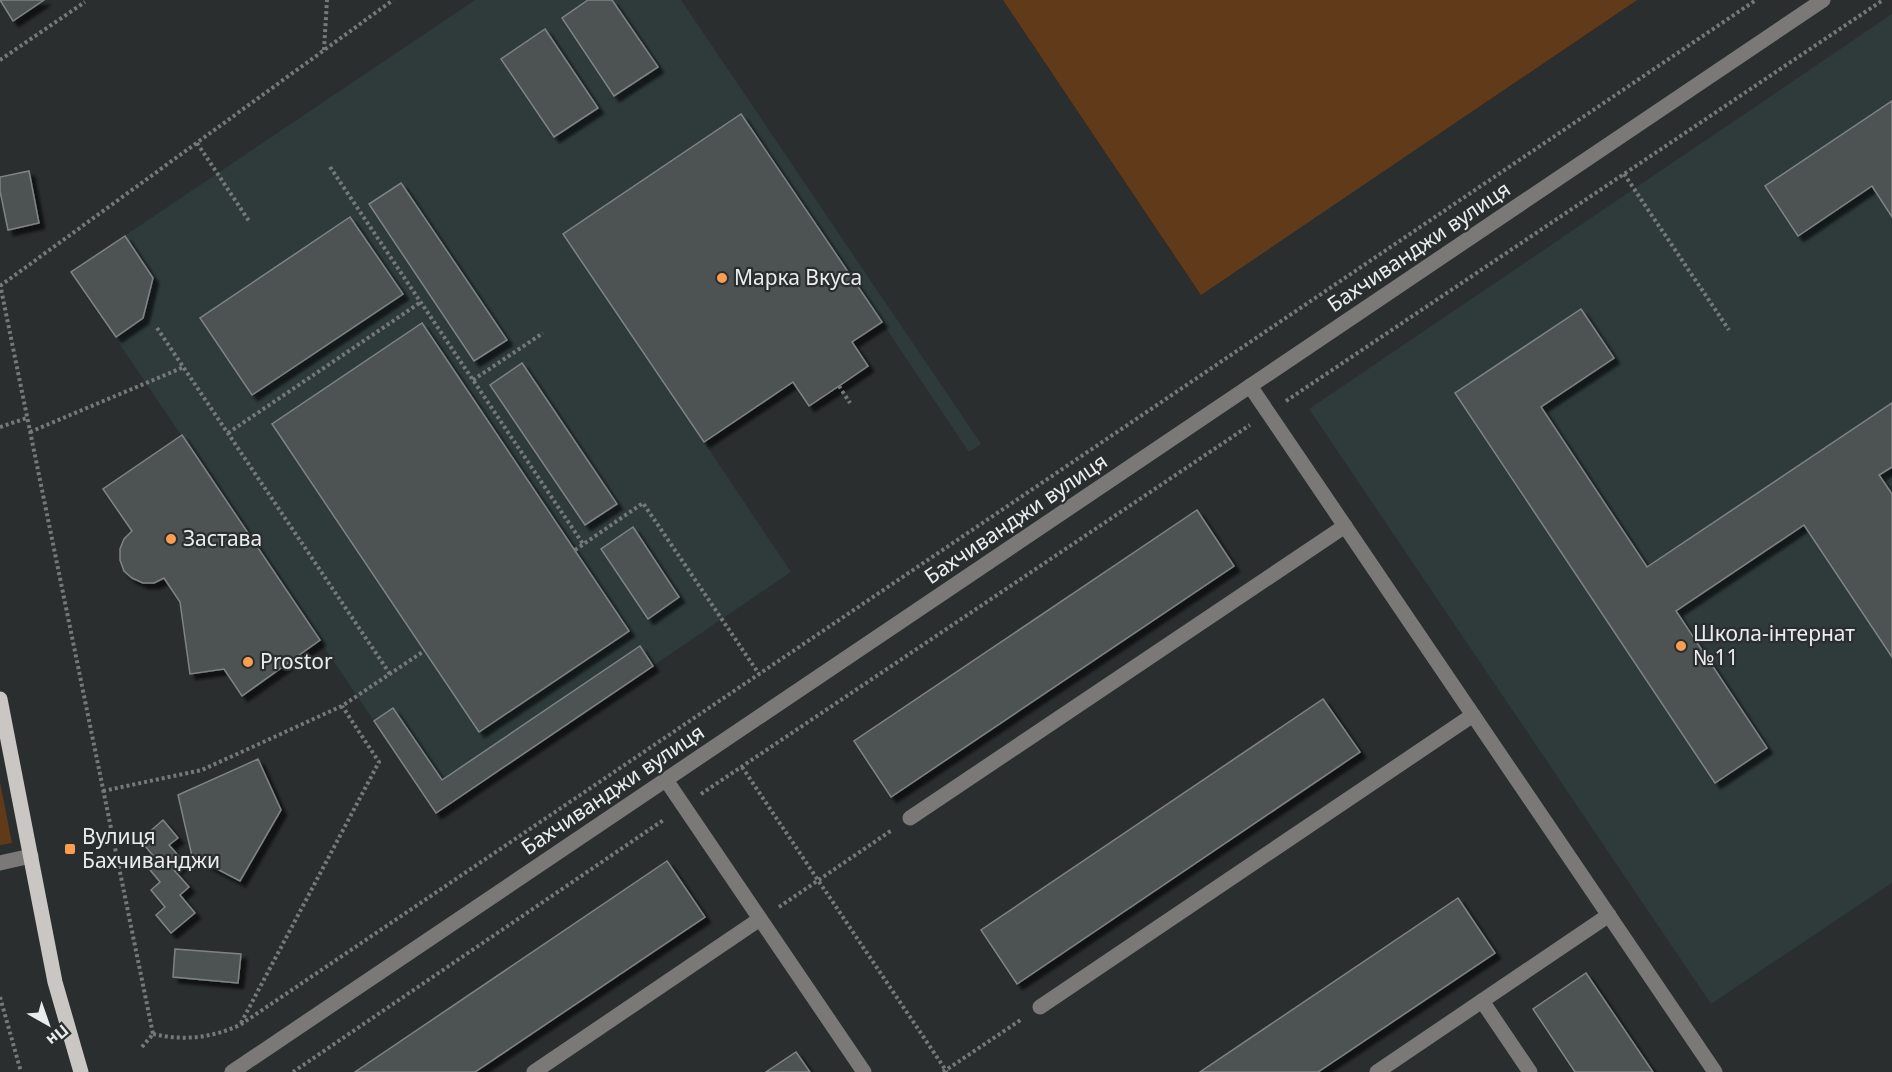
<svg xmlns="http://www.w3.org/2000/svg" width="1892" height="1072" viewBox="0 0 1892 1072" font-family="'Noto Sans',sans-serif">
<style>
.built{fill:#2f3b3b}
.green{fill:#613a19}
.building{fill:#4d5252;stroke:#7e8484;stroke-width:1.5;filter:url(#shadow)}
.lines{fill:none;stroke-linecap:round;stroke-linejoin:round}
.path{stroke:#767979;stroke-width:4;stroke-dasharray:3 3;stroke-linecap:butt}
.minor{stroke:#7b7978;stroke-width:15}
.major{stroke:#cac6c4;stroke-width:15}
.poi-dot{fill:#fb9e51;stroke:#2a2e2e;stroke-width:2}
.labels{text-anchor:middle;stroke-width:4.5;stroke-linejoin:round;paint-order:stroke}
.street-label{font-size:21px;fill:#eaeded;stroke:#2a2e2e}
.poi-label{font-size:21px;fill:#eaeded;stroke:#2a2e2e;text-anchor:start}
</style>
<defs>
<filter id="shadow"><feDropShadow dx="5.5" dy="5.5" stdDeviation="1.5" flood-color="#0009"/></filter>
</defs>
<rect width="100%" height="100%" fill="#2a2e2e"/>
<g class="built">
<polygon points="475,0 681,0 981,444 969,452 882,322 852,342 868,366 839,386 809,406 792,383 704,442 791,572 436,813 71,272"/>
<polygon points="1892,14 1892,883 1711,1004 1309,409"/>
</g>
<g class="green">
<polygon points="1003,0 1637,0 1201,295"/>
<polygon points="0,782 12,843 0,845"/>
</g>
<g class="building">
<polygon points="0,0 44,0 13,21"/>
<polygon points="588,0 612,0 658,67 614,96 562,18"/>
<polygon points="545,29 598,108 554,137 501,59"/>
<polygon points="1892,101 1892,217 1872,186 1798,236 1765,186"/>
<polygon points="741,114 882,322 852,342 868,366 839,386 809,406 793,382 704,442 563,234"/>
<polygon points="29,171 39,223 8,230 0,191 0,177"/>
<polygon points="401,183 507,340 474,361 369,204"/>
<polygon points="350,217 403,294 252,395 200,318"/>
<polygon points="125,236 153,278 143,318 116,337 71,272"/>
<polygon points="1581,309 1614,358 1541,407 1647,567 1892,403 1892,467 1879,475 1892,494 1892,657 1804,525 1676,611 1767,748 1715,783 1455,393"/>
<polygon points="422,323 629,631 479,732 272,424"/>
<polygon points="522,363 617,504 585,525 490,385"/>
<polygon points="182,435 320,640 242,696 224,669 190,674 180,602 164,578 154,583 143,583 132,578 124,571 120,560 120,549 124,539 132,531 103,489"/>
<polygon points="1197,510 1234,566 891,797 854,741"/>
<polygon points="633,527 679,597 648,619 601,549"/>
<polygon points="640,646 653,666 436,813 374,721 393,708 442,780"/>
<polygon points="1323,699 1360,752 1017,984 981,930"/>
<polygon points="258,759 281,810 240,881 192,856 178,795"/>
<polygon points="163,820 178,838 169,845 184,862 174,870 189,887 180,895 195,913 171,933 156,915 165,907 151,890 160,882 146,865 155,858 140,840"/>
<polygon points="667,861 705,917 475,1072 355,1072"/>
<polygon points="1458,898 1495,953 1318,1072 1200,1072"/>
<polygon points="175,949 241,954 238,983 173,977"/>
<polygon points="1586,973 1653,1072 1575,1072 1533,1009"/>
<polygon points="796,1052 810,1072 766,1072"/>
</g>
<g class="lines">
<g class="path">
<polyline points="324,50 327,0"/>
<polyline points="0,60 85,2"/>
<polyline points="197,143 249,221"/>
<polyline points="330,167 583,544"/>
<polyline points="1624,174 1729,330"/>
<polyline points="0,284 153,1034"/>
<polyline points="0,286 393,0"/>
<polyline points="157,328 390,674"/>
<polyline points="473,380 543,333"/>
<polyline points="839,386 850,403"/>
<polyline points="1286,401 1883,0"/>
<polyline points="0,427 27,418"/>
<polyline points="30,432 184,367"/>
<polyline points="228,433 421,302"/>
<polyline points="575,550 643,503 759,674"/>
<polyline points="742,767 947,1072"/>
<polyline points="103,791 202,770 342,706 424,651"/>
<polyline points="701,794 1250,425"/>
<polyline points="779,907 892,830"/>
<polyline points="0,997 21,1072"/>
<polyline points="241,1023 379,762 342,706"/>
<path d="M153 1034C184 1041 211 1038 240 1025L1756 0"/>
<polyline points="142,1047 153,1034"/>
<polyline points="293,1072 665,819"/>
<polyline points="943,1072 1022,1019"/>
</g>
<g class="minor">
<polyline points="1250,386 1715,1072"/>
<polyline points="666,780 864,1072"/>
<polyline points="910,818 1345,526"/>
<polyline points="0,863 31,856"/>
<polyline points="1482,1001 1530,1072"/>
<polyline points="1040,1007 1473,715"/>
<polyline points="232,1072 1823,0"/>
<polyline points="534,1072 760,919"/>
<polyline points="1377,1072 1609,915"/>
</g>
<polyline class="major" points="0,699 55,982 81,1072"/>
</g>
<g class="poi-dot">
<circle cx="722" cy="278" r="6"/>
<circle cx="171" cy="539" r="6"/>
<circle cx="1681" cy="646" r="6"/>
<circle cx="248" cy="662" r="6"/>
<rect x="64" y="843" width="12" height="12" rx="3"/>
</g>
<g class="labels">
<g class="street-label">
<text transform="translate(1419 247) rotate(-34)" y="7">Бахчиванджи вулиця</text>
<text transform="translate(1016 519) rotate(-34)" y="7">Бахчиванджи вулиця</text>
<text transform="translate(613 790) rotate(-34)" y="7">Бахчиванджи вулиця</text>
</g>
<g class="poi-label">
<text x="734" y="285">Марка Вкуса</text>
<text x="183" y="546">Застава</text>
<text x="1693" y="641">Школа-інтернат<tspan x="1693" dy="24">№11</tspan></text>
<text x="260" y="669">Prostor</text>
<text x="82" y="844">Вулиця<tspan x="82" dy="24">Бахчиванджи</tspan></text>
</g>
</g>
<g transform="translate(48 1024) rotate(140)" stroke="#2a2e2e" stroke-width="4.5" paint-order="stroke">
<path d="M0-4.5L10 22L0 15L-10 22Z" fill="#eaeded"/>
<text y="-9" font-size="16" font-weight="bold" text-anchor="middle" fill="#eaeded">Пн</text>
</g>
</svg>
